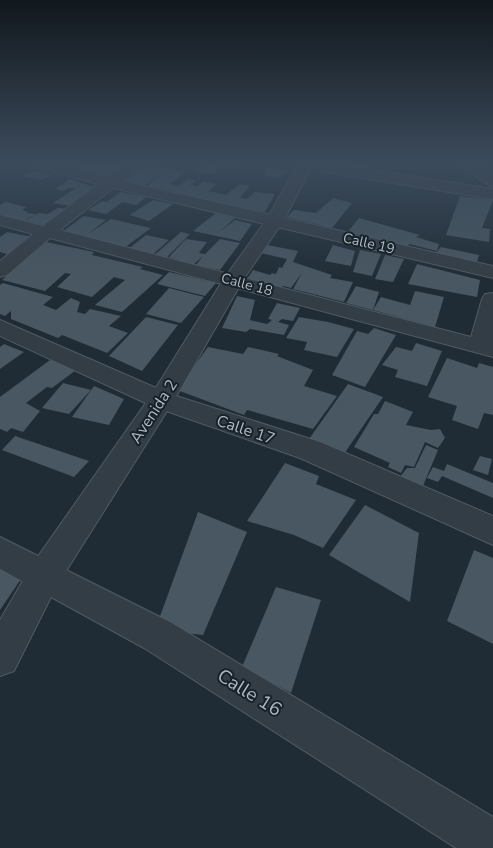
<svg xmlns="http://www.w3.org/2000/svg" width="493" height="848" viewBox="0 0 493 848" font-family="'Nunito Sans',sans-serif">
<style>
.building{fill:#485761}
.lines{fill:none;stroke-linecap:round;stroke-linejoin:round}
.minor-casing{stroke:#505b64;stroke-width:2}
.tertiary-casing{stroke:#505b64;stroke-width:2}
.minor{fill:#333d45;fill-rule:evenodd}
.tertiary{fill:#333d45;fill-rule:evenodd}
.labels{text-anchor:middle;stroke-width:4;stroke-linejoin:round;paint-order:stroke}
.far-street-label{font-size:14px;fill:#adb9c3;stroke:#18222a}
.street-label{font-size:16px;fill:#adb9c3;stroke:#18222a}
.near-street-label{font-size:19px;fill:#adb9c3;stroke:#18222a}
</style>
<rect width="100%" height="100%" fill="#1f2c35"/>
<g class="building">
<polygon points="83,164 113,164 127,166 110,180 81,173 85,170 76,168"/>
<polygon points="204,164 225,164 214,174 195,171"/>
<polygon points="226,164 243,164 237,169 223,167"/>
<polygon points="349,164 371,164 367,171 346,169"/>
<polygon points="144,165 187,171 170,184 178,186 189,179 197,180 190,185 197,187 203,181 217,184 208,191 226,195 240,184 250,186 240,198 247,199 255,192 275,194 265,212 144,189 159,175 144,186 124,182"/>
<polygon points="264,167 286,171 279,178 263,175 267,171 262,169"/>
<polygon points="31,171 52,175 43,180 23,176"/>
<polygon points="70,179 96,188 71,206 53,203 76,188 69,188 62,191 55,189"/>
<polygon points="120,192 146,197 136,205 122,202 106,214 88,210 102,201 107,202"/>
<polygon points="460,196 493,200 482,228 490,229 489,242 446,235"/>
<polygon points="333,198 352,203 332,228 287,217 294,210 316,213"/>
<polygon points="153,200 173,204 149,221 130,215"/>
<polygon points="6,202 26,207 22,210 28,212 26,213 36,214 22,222 0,215 0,205"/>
<polygon points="58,208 68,209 43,225 25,221 38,213 48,214"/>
<polygon points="216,213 235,218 219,232 235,220 252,224 240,241 193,231"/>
<polygon points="84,216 106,220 88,234 111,219 151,228 124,248 62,232"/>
<polygon points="359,218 420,235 416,237 439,244 437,251 409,244 407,250 346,234"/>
<polygon points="7,232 32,237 10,255 0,252 0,237"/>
<polygon points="181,232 190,234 166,258 175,260 172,263 152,257"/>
<polygon points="146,235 169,240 150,257 127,250"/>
<polygon points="186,239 207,242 199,253 205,254 220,239 240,243 220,270 196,265 203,256 193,265 176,262 179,260 169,257"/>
<polygon points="46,242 94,252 92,255 143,267 140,269 163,275 122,312 95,305 125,280 114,277 92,297 57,287 71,274 65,273 45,291 2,280"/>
<polygon points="267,245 298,251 293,262 332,275 330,278 353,282 344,302 293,289 302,273 291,288 283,286 279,289 247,279 253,270 270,275 272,273 276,274 279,267 282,268 287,259 261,253"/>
<polygon points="333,245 355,251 351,266 325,261"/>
<polygon points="441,247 479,255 476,265 433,256"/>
<polygon points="360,250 381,254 372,276 353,272"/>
<polygon points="385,255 404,259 393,282 375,279"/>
<polygon points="417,264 480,280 477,297 408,284"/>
<polygon points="169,272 216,283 205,296 157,284"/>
<polygon points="3,283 53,297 43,305 56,310 71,298 80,302 77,312 85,314 90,309 121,316 109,326 128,333 107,353 62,335 58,338 11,319 11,311 5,316 0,314 0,285"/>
<polygon points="356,286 379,292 373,310 346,303"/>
<polygon points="169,288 204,297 181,323 146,314"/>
<polygon points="415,291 444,297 435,327 373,310 381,297 410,305"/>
<polygon points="237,296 255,300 250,320 267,324 272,320 268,319 277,303 300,308 293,321 282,319 278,322 289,325 284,335 250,329 246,332 222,328"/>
<polygon points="146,317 178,325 142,371 109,356"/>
<polygon points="299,317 328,322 354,329 337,357 304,350 307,342 286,338"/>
<polygon points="374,328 396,335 365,387 332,375 357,331 368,334"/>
<polygon points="416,343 442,351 427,386 395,377 398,370 382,365 396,347 412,351"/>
<polygon points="4,344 24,352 0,369 0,347"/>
<polygon points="208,347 243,354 248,347 279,354 277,356 313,370 304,386 337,396 313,429 247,410 244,415 177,390"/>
<polygon points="447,358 477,368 479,363 493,367 493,415 484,413 478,429 452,420 457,406 428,397"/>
<polygon points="50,360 76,370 52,388 47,387 26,403 40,411 23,432 11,428 7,432 0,429 0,397"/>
<polygon points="63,383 91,390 69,414 42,408"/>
<polygon points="348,384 383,397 344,454 309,439"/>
<polygon points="94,386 124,399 109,425 72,417"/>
<polygon points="385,401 413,412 406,425 431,430 440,429 445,438 438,448 425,442 414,467 405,465 401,473 388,467 390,463 354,447 374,414 378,414"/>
<polygon points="15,436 89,461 74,477 2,450"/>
<polygon points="426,445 438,450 423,486 400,477 407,468 415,468"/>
<polygon points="480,456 492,459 488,475 473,470"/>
<polygon points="285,463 319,476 316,484 356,500 323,548 294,535 247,521"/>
<polygon points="447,464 493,483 493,498 442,476 438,482 427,478 433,467 444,471"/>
<polygon points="365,505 419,533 410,602 329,555"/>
<polygon points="198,512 247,532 203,635 155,630"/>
<polygon points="474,550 493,558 493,644 447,621"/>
<polygon points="0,565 23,576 0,610"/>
<polygon points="276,587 321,600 291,693 242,667"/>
</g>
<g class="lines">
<g class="minor-casing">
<g id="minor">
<polygon points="33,164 57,164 108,177 126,164 142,164 123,181 493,266 493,278 113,188 60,230 471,337 482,299 485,294 493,293 493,357 50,238 7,275 0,277 0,261 33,234 0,225 0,215 43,226 98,184 36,167"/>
<polygon points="297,164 331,164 493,189 493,199 305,169 300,167"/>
<polygon points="460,164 477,164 493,174 493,186 487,184 462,167"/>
<polygon points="0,320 170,394 320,442 493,516 493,545 300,458 152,406 0,336"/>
<polygon points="0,537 170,622 493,817 493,848 456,848 144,648 0,569"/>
</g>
</g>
<g class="tertiary-casing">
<polygon id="tertiary" points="298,164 313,164 284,220 243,280 174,400 56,587 14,671 0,676 0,620 32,565 152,394 223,280 267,219"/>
</g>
<use href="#minor" class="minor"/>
<use href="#tertiary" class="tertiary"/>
</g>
<linearGradient id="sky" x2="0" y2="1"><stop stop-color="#11181d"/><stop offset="0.58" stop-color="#3c4b5c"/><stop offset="1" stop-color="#3c4b5c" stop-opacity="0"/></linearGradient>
<rect width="493" height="282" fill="url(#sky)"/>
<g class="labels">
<g class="far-street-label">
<text transform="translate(369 243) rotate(13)" y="5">Calle 19</text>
<text transform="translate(247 284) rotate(15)" y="5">Calle 18</text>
</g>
<g class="street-label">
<text transform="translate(153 411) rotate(-57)" y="6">Avenida 2</text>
<text transform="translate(246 429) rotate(19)" y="6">Calle 17</text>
</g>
<g class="near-street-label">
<text transform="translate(250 692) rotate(32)" y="7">Calle 16</text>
</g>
</g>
</svg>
